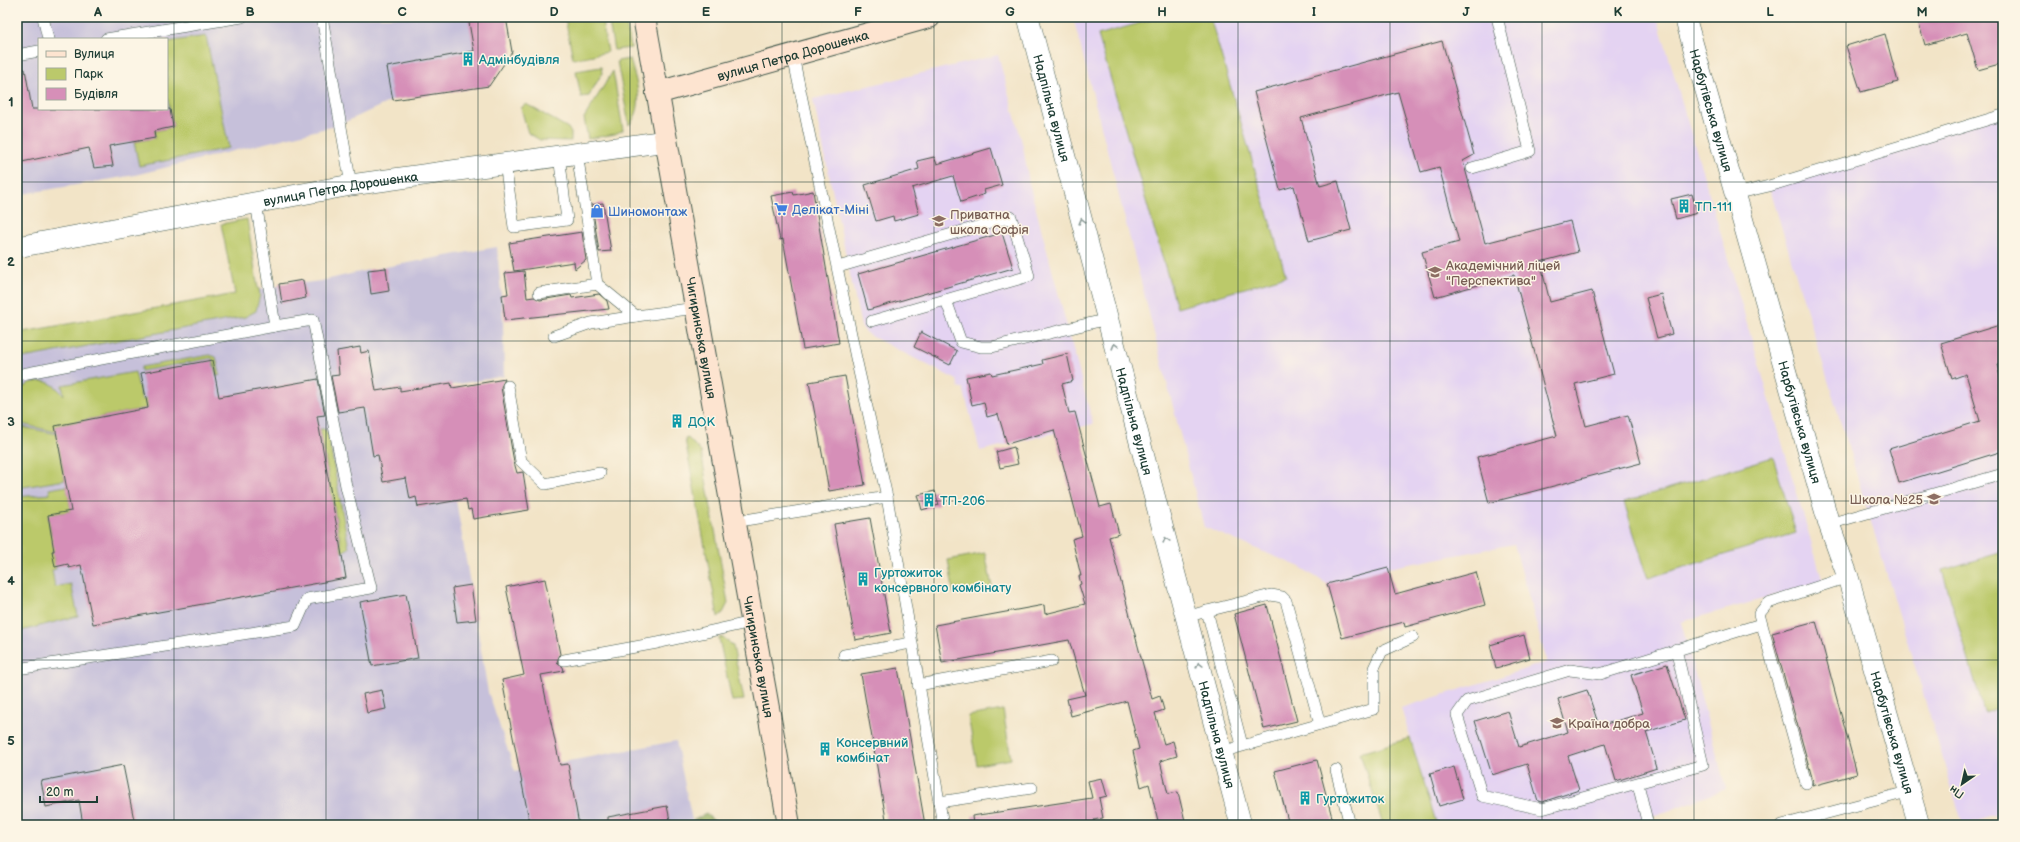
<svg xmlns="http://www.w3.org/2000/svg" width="2020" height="842" viewBox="0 0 2020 842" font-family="'Balsamiq Sans',sans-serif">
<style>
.built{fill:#e4d3f2}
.industrial{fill:#c6c0da;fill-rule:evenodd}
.green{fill:#bbc96b;stroke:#6d8350}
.forest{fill:#94ad5f;stroke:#5a754a}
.building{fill:#d68fb8}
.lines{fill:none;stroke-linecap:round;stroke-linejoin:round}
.lane-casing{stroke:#3f564a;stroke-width:12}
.street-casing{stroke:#3f564a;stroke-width:22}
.secondary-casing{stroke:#3f564a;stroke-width:24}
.lane{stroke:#fff;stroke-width:11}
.street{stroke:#fff;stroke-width:21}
.secondary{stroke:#fde4d0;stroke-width:22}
.oneway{stroke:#8f9e9a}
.grid{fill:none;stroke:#1f3d34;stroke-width:1;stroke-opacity:0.55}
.labels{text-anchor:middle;stroke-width:3;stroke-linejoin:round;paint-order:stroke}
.street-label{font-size:13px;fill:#1f3d34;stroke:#fcf5e5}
.culture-label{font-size:13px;fill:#0d838f;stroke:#fcf5e5;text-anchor:start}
.shop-label{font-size:13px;fill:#366cbe;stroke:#fcf5e5;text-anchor:start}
.education-label{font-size:13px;fill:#785e54;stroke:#fcf5e5;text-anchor:start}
.neatline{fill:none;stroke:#1f3d34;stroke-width:1.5}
.grid-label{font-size:13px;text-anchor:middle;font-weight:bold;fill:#1f3d34}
</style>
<rect width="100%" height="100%" fill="#fcf5e5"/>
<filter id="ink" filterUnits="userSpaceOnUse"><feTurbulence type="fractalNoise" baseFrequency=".025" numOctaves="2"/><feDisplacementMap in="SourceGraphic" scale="8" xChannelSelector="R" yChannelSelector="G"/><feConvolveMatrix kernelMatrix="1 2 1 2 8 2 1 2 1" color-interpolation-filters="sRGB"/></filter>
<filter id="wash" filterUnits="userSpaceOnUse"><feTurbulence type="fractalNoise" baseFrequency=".012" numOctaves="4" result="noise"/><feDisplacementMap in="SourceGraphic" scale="16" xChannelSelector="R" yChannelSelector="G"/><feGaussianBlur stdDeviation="0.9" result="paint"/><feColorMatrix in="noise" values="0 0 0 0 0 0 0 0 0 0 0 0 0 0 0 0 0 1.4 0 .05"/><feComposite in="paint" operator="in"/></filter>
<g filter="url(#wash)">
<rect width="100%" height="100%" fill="#f2e4c7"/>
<g class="built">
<polygon points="1073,17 1657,17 1823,582 1681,622 1726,789 1631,825 1437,825 1401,708 1547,662 1514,544 1388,568 1327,584 1300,567 1204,527"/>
<polygon points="998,55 1023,146 1029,183 1093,424 980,451 963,388 959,388 957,380 867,334 861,326 813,99"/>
<polygon points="2003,115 2003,813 1963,825 1769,186"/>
</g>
<g class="industrial">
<path d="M17 17H506L489 86 393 100 339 125 135 175 17 195ZM39 39H167V109H39Z"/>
<polygon points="497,247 503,318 504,376 447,386 465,499 456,500 488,692 515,771 676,741 693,825 17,825 17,333 279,286 279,284 303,280 304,283 321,281 368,270"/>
</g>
<g class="green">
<polygon points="565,17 601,17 608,52 573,59"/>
<polygon points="608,17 625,17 631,48 614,50"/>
<polygon points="1161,17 1210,17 1286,276 1177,308 1098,35"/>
<polygon points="206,36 229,148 139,166 134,142 155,138 154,131 173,127 167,95 167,42"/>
<path d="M630 59C636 81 646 107 629 125L617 61Z"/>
<polygon points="601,67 602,73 589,96 581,97 576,71"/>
<polygon points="613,71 623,130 615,134 588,139 584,118"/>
<polygon points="526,104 568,128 571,133 571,141 540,140 528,133 521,108"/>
<polygon points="247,219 258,289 259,289 260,295 256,311 245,317 17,359 17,333 235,294 221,224"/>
<polygon points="210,355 216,357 220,375 217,376 212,358 141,371 141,367"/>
<path d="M135 372 142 400 146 399 148 408 55 426 56 432 17 423V386L22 385 25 387 29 383C47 379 51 382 64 395L62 385Z"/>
<polygon points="17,426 57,434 65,480 17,488"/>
<polygon points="320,429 325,429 328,434 349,548 342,552"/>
<polygon points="688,438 701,452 728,603 723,613 718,617 685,439"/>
<polygon points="1773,457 1796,533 1648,578 1624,502"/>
<polygon points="67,486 71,511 48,515 51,534 78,547 52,551 56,569 52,570 55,587 71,584 78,616 17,632 17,497 50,494 49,489"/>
<polygon points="2003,552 2003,707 1984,712 1942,570"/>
<polygon points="985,553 992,587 954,594 948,560"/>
<polygon points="723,637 733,646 744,700 732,701 719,638"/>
<polygon points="1003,710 1011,759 977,765 968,716"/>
<polygon points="1410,738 1437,825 1383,825 1360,753"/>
</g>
<polygon class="forest" points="706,814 719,825 693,825 692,821"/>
<g id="blocks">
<g class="building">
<polygon points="468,17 506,17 512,52 489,86 393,100 387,67 474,51"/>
<polygon points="1917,17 2003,17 2003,63 1978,70 1967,33 1925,45"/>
<polygon points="1885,34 1898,82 1861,92 1846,46"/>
<polygon points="1442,41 1474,155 1463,161 1485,243 1570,221 1578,252 1540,262 1550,302 1592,291 1614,374 1575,384 1586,426 1628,415 1641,463 1489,503 1477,457 1557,436 1514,275 1435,297 1422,252 1459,242 1439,167 1421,172 1398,92 1301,118 1320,186 1338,181 1351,230 1309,241 1294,186 1280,190 1254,92"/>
<polygon points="25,69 32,109 170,109 173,127 154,131 155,138 109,146 113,166 94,168 89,148 17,163 17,70"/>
<polygon points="991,148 1002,185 984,190 985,194 961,202 953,176 912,188 919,214 894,221 893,216 876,221 865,185 919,169 917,161 934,157 937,164"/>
<polygon points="813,191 839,343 803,349 783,239 780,240 771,196 793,192 794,195"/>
<polygon points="1692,194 1697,213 1676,219 1671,199"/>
<polygon points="603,203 611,251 599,252 592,205"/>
<polygon points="582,232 586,260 575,269 574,262 514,271 509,243"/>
<polygon points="1002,233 1013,268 868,310 858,274"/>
<polygon points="386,268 389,291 371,294 368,270"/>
<polygon points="524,271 527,298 534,297 540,300 571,295 572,298 599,294 607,301 609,309 505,320 502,295 508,294 505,273"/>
<polygon points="303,280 306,298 282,303 279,284"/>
<polygon points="1661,294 1672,334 1657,338 1646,298"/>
<polygon points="2003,324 2003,363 1997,365 2003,387 2003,451 1899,483 1889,449 1980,421 1966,374 1952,379 1941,343"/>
<polygon points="921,332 957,351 950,365 914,347"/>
<polygon points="360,347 361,353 369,351 376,391 400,387 400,391 451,383 452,388 505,379 501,387 514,462 517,473 523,472 529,510 473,519 471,509 468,510 466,499 418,507 416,497 410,499 406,478 383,482 378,455 373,456 365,408 338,412 331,376 339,375 337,351"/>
<polygon points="1067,354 1073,381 1062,384 1069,413 1075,412 1100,507 1111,504 1119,534 1109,537 1151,695 1152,699 1160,696 1164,710 1155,713 1164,744 1173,741 1177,756 1160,761 1168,794 1178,792 1186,825 1159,825 1149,784 1141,787 1133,751 1139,749 1127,701 1071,716 1067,699 1085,695 1069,640 942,663 935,625 1044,605 1045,614 1085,604 1079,585 1081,584 1079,576 1081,576 1072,539 1082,536 1054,430 1007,444 998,414 987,417 984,402 972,405 966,377 991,372 992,375 1043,364 1042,360"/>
<polygon points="212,360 219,397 318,379 325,415 317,416 346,578 93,624 81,565 69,568 68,564 55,567 52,551 54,551 48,515 71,511 55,426 148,408 141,373"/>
<polygon points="845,376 865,485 829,491 809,382"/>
<polygon points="1014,447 1018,464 1000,468 996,452"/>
<polygon points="935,491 939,505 922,510 918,495"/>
<polygon points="870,518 891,633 855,640 834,524"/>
<polygon points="1388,568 1395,594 1476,572 1485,605 1405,627 1404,622 1342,638 1327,584"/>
<polygon points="545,579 560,654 557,662 563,667 564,671 541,675 560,765 568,764 579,825 530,825 502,680 524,675 506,587"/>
<polygon points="471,585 476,620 457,622 452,588"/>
<polygon points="406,594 418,658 372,666 360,602"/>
<polygon points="1267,605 1297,721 1264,729 1234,614"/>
<polygon points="1816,621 1857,774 1812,786 1813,781 1772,633"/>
<polygon points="1524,635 1530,658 1496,668 1490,645"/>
<polygon points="1667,664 1685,720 1646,732 1657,768 1616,781 1605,744 1568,756 1579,790 1542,802 1538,801 1527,764 1492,775 1475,721 1508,711 1519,747 1568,732 1558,699 1587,690 1599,726 1643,713 1631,675"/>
<polygon points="898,668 925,825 887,825 861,674"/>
<polygon points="382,690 386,709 367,713 363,694"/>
<polygon points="1317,760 1334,825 1289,825 1275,771"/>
<polygon points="123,765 135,825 83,825 79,800 46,807 41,781"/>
<polygon points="1454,767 1463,799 1439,806 1430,774"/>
<polygon points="1102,778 1107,796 1099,798 1103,818 1094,820 1095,825 973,825 972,816 1092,798 1088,781"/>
<polygon points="667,806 671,825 608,825 608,817"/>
</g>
</g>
</g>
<g filter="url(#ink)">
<use href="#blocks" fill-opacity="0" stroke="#3f564a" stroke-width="1"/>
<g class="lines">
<g class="lane-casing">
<g id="lane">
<polyline points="43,17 48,39"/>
<polyline points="322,17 351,185"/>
<polyline points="106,39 242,17"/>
<polyline points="17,55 39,51"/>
<polyline points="793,56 856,358 887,497 943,825"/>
<polyline points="577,153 597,284 636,316 696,308"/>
<polyline points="505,163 514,227 567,220 559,155"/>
<polyline points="1472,168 1530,151 1497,17"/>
<polyline points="1735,194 1769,186 2003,115"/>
<polyline points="838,267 1011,217 1029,276 872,321"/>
<polyline points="539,293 597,284"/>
<polyline points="946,300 961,342 981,347 992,347 1108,319"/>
<polyline points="554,336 591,323 636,316"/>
<polyline points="17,375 275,326 256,202"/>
<polyline points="508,386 521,461 545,484 600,473"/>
<polyline points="733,522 887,497"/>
<polyline points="1829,524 2003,474"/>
<polyline points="1207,611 1271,595 1282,597 1286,601 1320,724"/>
<polyline points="1186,617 1207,611 1242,745"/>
<polyline points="1676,649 1703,765 1542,809 1482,796 1457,715 1467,701 1570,670 1600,674 1761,624"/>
<polyline points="844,655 911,643"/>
<polyline points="564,660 657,643 752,622"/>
<polyline points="17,669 295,626 307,599 371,588 346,486 313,320 275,326"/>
<polyline points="918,685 1052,661"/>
<polyline points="1221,752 1374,709 1374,668 1382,651 1413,637"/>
<polyline points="1336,770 1350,825"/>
<polyline points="1806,783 1759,614 1768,603 1848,577"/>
<polyline points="1638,784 1648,825"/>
<polyline points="939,802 1032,788"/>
<polyline points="1782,825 1911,791"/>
</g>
</g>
<g class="street-casing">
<g id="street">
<path id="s1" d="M1028 17 1241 825"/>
<path id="s2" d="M1685 17 1829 524 1848 577 1919 825"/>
<path id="s3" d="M17 247 351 185 666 141"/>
</g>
</g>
<g class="secondary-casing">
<g id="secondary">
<path id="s4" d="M644 17 789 825"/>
<path id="s5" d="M657 93 929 17"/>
</g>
</g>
<use href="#lane" class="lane"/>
<use href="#street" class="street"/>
<use href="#secondary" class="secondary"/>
</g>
<defs><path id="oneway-chevron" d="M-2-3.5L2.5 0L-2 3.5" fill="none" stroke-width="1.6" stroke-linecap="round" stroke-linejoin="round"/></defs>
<g class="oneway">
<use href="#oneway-chevron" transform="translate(1082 221) rotate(-105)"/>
<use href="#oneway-chevron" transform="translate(1115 346) rotate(-105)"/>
<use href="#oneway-chevron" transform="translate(1166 540) rotate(-105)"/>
<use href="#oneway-chevron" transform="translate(1199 665) rotate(-105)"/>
</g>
</g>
<path class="grid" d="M174 17V825M326 17V825M478 17V825M630 17V825M782 17V825M934 17V825M1086 17V825M1238 17V825M1390 17V825M1542 17V825M1694 17V825M1846 17V825M17 182H2003M17 341H2003M17 501H2003M17 660H2003"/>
<defs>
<g id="building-bare" transform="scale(1.08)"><path d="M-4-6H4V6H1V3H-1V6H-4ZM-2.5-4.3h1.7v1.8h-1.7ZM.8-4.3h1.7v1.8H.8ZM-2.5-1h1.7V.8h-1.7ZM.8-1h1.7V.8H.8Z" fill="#0f9aa8" stroke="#fcf5e5" stroke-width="2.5" paint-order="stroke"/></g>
<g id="supermarket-bare" transform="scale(1.08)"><path d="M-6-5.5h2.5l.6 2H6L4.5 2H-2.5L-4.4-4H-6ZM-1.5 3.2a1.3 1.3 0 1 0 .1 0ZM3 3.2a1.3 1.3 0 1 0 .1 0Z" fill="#3f7fe0" stroke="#fcf5e5" stroke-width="2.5" paint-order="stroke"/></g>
<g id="shop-bare" transform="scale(1.08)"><path d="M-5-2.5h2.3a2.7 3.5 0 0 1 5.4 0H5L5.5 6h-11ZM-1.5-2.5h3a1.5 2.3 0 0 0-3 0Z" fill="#3f7fe0" stroke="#fcf5e5" stroke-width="2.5" paint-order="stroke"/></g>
<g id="school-bare" transform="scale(1.08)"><path d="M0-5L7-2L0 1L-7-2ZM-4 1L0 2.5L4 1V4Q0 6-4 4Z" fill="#8d6e63" stroke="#fcf5e5" stroke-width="2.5" paint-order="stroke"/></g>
</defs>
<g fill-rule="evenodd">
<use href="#building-bare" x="468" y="59"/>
<use href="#building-bare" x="1684" y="206"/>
<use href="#supermarket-bare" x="781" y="209"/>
<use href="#shop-bare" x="597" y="211"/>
<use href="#school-bare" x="939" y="221"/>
<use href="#school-bare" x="1435" y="272"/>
<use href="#building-bare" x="677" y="421"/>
<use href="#school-bare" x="1934" y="499"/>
<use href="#building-bare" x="929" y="500"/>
<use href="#building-bare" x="863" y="579"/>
<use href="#school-bare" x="1557" y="723"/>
<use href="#building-bare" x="825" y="749"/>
<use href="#building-bare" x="1305" y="798"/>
</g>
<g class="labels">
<g class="street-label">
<text dy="5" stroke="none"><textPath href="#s5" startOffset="141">вулиця Петра Дорошенка</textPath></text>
<text dy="5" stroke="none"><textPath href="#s1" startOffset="94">Надпільна вулиця</textPath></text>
<text dy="5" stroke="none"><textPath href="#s2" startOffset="97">Нарбутівська вулиця</textPath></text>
<text dy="5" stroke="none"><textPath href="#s3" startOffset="329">вулиця Петра Дорошенка</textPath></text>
<text dy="5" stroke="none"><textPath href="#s4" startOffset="326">Чигиринська вулиця</textPath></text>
<text dy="5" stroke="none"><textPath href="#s1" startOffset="418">Надпільна вулиця</textPath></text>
<text dy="5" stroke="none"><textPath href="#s2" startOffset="421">Нарбутівська вулиця</textPath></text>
<text dy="5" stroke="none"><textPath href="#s4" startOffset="650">Чигиринська вулиця</textPath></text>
<text dy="5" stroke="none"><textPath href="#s2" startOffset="745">Нарбутівська вулиця</textPath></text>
<text dy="5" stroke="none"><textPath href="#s1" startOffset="742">Надпільна вулиця</textPath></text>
</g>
<g class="culture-label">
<text x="479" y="64">Адмінбудівля</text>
<text x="1695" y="211">ТП-111</text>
<text x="688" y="426">ДОК</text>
<text x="940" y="505">ТП-206</text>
<text x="874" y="577">Гуртожиток<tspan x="874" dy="15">консервного комбінату</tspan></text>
<text x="836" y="747">Консервний<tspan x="836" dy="15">комбінат</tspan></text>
<text x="1316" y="803">Гуртожиток</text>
</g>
<g class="shop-label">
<text x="792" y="214">Делікат-Міні</text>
<text x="608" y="216">Шиномонтаж</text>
</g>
<g class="education-label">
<text x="950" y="219">Приватна<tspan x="950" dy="15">школа Софія</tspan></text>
<text x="1446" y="270">Академічний ліцей<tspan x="1446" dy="15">"Перспектива"</tspan></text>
<text x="1923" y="504" text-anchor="end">Школа №25</text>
<text x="1568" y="728">Країна добра</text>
</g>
</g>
<rect width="2020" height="842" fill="none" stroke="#fcf5e5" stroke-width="44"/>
<rect x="38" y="38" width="130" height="72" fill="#fcf5e5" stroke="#a4ab9e"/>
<rect x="46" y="51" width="20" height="6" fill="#fde4d0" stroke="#a4ab9e"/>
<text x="74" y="58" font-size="12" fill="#1f3d34">Вулиця</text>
<rect x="46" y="68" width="20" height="12" fill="#bbc96b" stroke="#a4ab9e"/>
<text x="74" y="78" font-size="12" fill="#1f3d34">Парк</text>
<rect x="46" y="88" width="20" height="12" fill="#d68fb8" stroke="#a4ab9e"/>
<text x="74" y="98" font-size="12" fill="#1f3d34">Будівля</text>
<g transform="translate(1962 784) rotate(214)" stroke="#fcf5e5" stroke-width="3" paint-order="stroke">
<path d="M0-3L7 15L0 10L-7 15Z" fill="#1f3d34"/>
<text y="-6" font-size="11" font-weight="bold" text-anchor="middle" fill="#1f3d34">Пн</text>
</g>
<path d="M40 796v6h57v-6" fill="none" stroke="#1f3d34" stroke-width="2"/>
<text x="46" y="796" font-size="12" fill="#1f3d34" stroke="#fcf5e5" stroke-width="3" paint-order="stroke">20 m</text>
<rect x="22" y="22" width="1976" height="798" class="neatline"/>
<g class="grid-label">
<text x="98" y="16">A</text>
<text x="250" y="16">B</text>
<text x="402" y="16">C</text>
<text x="554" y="16">D</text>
<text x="706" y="16">E</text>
<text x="858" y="16">F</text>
<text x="1010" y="16">G</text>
<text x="1162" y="16">H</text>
<text x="1314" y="16">I</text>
<text x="1466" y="16">J</text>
<text x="1618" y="16">K</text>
<text x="1770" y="16">L</text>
<text x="1922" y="16">M</text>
<text x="11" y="106">1</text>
<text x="11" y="266">2</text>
<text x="11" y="426">3</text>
<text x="11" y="585">4</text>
<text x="11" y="745">5</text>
</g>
</svg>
